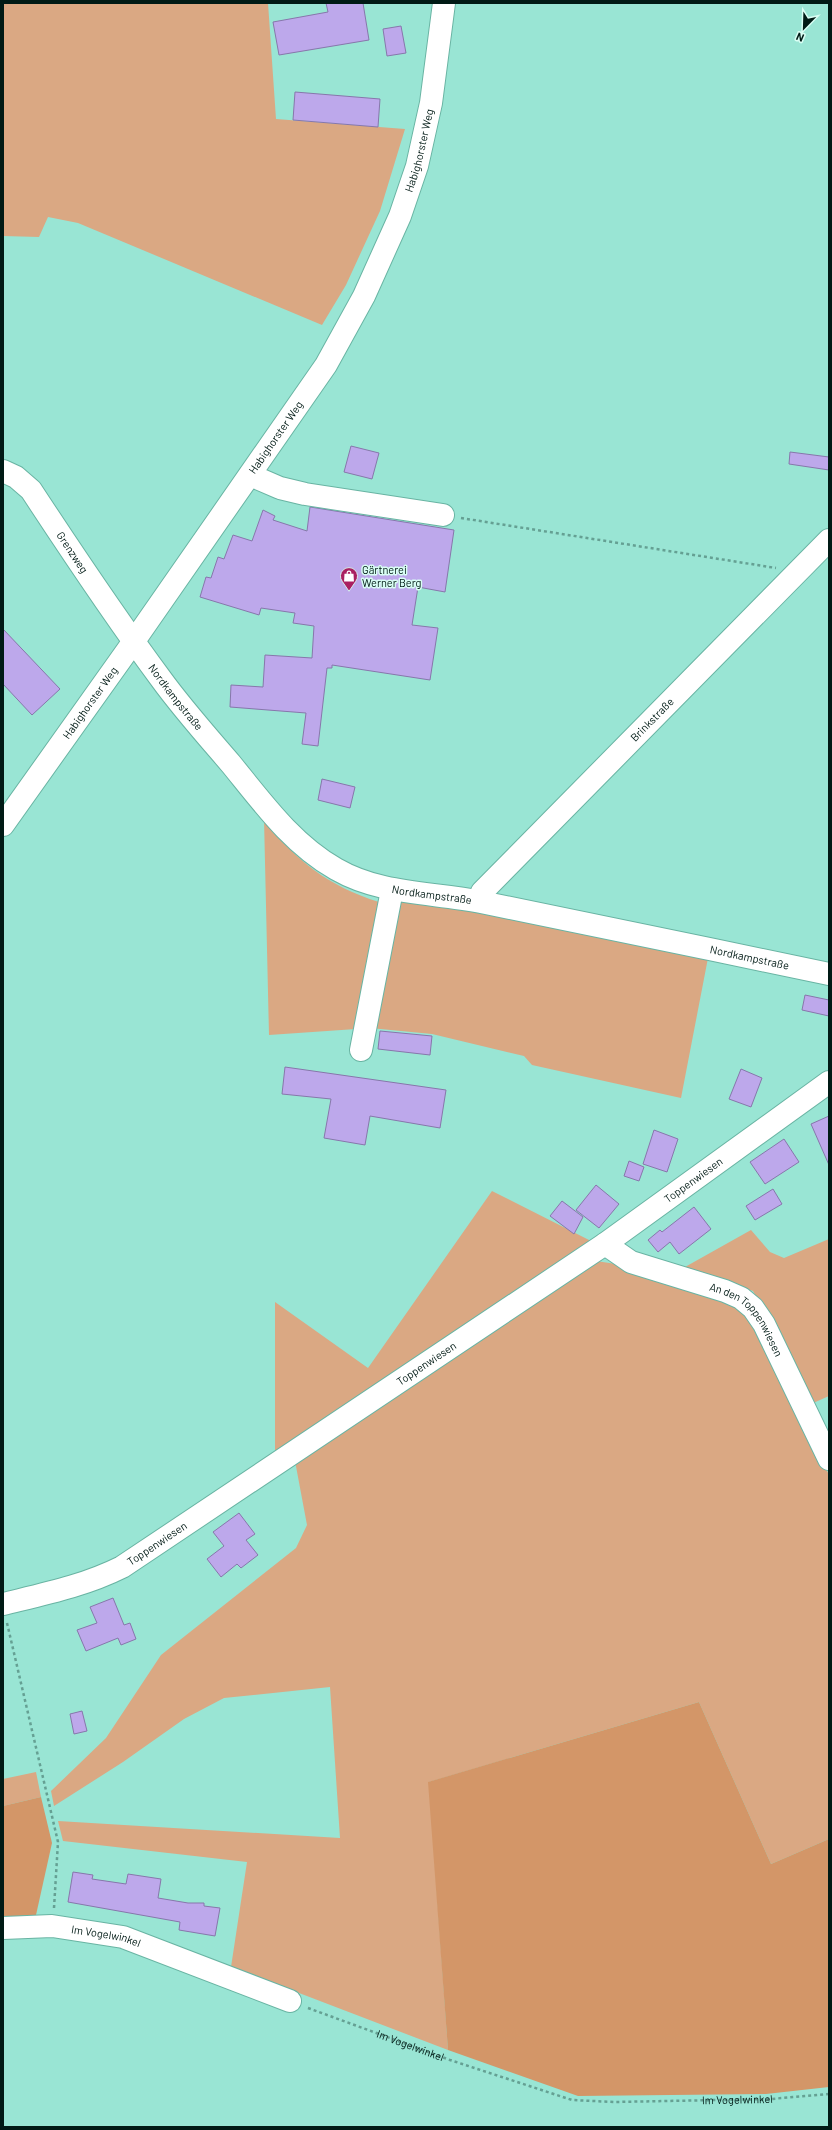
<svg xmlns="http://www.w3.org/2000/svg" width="832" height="2130" viewBox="0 0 832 2130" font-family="Barlow,sans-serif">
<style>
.green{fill:#daa883}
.forest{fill:#d39668}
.building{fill:#bda8eb;stroke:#8777ab}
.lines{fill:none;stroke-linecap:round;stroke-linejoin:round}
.minor-casing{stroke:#69b4a3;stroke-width:24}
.path{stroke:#65a093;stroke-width:2.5;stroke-dasharray:3 3;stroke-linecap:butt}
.minor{stroke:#fff;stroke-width:22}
.labels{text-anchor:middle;stroke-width:3;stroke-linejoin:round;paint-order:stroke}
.street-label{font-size:11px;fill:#001a15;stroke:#d9fef4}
.poi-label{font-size:11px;fill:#001a15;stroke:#d9fef4;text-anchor:start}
</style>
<rect width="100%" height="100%" fill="#99e5d4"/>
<g class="green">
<polygon points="3,3 268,3 276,119 405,129 380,211 346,285 322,325 78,223 48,217 39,237 3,236"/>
<path d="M264 819C296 861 328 886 379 902L356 1029 269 1035Z"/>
<polygon points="403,898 708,958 681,1098 532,1065 524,1056 432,1034 370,1028 396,908"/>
<polygon points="492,1191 591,1241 275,1458 275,1302 368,1368"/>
<polygon points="751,1230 770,1252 784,1258 829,1239 829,1396 811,1404 753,1291 685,1267"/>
<polygon points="596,1261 616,1264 744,1309 762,1338 829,1475 829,1839 771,1864 699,1702 429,1782 448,2050 231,1967 247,1862 63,1841 58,1821 340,1838 330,1687 224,1698 184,1719 123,1762 54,1806 51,1791 106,1738 161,1655 296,1548 307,1525 295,1461"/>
<polygon points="36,1772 41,1797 3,1806 3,1779"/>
</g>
<g class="forest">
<polygon points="699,1702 771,1864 829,1839 829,2087 766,2094 578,2096 448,2050 428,1782"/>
<polygon points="41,1797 52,1843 36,1915 3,1917 3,1806"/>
</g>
<g class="building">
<polygon points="326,3 363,3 369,40 279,55 273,22 328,12"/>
<polygon points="401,26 406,53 387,56 383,29"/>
<polygon points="295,92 380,99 378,127 293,120"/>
<polygon points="351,446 379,453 372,479 344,472"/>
<polygon points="790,452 829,457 829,470 789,464"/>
<polygon points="310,507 454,530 445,592 418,587 412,625 438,628 430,680 332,665 332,668 327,668 318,746 302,744 306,713 230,707 231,685 263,687 265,655 312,658 314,626 293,623 295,613 261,608 259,615 200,597 206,577 211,578 218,557 224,559 233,535 252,541 263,510 275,516 273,520 307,531"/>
<polygon points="3,629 60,689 32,715 3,684"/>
<polygon points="322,779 355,787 350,808 318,800"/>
<polygon points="805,995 829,1000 829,1016 802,1010"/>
<polygon points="380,1031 432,1036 430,1055 378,1049"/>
<polygon points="285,1067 446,1090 440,1128 370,1116 365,1145 324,1138 331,1099 282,1094"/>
<polygon points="741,1069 762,1078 751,1107 729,1099"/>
<polygon points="829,1116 829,1165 811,1124"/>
<polygon points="654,1130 678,1139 667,1172 643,1164"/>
<polygon points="784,1139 799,1162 765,1184 750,1162"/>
<polygon points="629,1161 644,1167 639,1181 624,1176"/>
<polygon points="596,1185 619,1204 599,1228 576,1210"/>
<polygon points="773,1189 782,1204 755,1220 746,1206"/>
<polygon points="562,1201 583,1217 574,1234 550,1216"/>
<polygon points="694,1207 711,1229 679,1254 670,1242 658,1252 648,1240 660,1230 662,1232"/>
<polygon points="239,1513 255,1534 246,1540 258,1555 241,1568 237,1564 221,1577 207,1559 224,1546 213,1532"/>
<polygon points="113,1598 124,1625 130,1623 136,1639 121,1645 118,1638 86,1651 77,1630 97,1623 90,1607"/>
<polygon points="82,1711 87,1731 74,1734 70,1714"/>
<polygon points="73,1872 93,1875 92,1879 126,1884 128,1874 161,1879 158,1898 188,1903 204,1903 204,1906 220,1908 215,1936 179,1930 180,1922 68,1902"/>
</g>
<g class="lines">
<g class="minor-casing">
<g id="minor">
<path id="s2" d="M3 471 16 477 31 490C73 554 115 617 161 679 182 708 207 736 231 764 262 802 292 844 336 869 381 895 432 892 481 902 597 925 713 950 829 974"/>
<polyline points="250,475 280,488 305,494 443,515"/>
<path id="s3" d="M3 825 134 641 326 365 364 296 400 216 417 166 431 103 444 3"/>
<path id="s4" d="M478 901 482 892 829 540"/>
<polyline points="361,1050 392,890"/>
<path id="s5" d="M605 1244 631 1262 725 1291 741 1298 753 1308 764 1324 829 1459"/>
<path id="s6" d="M3 1604C44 1594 84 1586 122 1567L605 1244 829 1082"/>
<path id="s7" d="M3 1928 52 1926 123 1937 290 2001"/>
</g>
</g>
<g class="path">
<polyline points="461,518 776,568"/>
<polyline points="7,1623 58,1842 54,1908"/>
<path id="s1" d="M308 2008 450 2060 572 2100 614 2102 771 2099 829 2094"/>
</g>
<use href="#minor" class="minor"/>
</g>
<defs>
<g id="shop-pin" transform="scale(0.9)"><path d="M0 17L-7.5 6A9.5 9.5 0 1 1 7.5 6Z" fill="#aa1f61" stroke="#d9fef4"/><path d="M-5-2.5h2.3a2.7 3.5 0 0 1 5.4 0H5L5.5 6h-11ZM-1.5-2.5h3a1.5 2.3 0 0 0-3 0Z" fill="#fff"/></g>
</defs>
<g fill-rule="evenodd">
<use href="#shop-pin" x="349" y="576"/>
</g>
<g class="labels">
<g class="street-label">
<text dy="4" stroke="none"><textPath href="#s3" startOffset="797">Habighorster Weg</textPath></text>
<text dy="4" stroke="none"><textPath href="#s3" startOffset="474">Habighorster Weg</textPath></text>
<text dy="4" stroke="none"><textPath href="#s2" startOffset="109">Grenzweg</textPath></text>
<text dy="4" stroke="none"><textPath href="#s2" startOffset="287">Nordkampstraße</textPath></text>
<text dy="4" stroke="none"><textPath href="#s3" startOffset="150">Habighorster Weg</textPath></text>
<text dy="4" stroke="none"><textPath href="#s4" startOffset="252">Brinkstraße</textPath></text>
<text dy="4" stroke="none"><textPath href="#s2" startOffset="623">Nordkampstraße</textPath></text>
<text dy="4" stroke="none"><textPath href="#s2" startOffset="947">Nordkampstraße</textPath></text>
<text dy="4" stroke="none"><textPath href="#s6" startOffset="815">Toppenwiesen</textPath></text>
<text dy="4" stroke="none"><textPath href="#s5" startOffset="166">An den Toppenwiesen</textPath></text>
<text dy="4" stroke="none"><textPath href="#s6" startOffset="491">Toppenwiesen</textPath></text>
<text dy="4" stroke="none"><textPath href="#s6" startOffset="167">Toppenwiesen</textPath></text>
<text dy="4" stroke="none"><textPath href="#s7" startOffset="104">Im Vogelwinkel</textPath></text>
<text dy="4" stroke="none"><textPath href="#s1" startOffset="109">Im Vogelwinkel</textPath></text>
<text dy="4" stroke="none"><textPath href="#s1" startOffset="445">Im Vogelwinkel</textPath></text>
</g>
<g class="poi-label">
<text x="362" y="574">Gärtnerei<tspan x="362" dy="13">Werner Berg</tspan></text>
</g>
</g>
<rect width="832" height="2130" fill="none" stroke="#001a15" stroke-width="8"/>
<g transform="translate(804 28) rotate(203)" stroke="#d9fef4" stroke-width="3" paint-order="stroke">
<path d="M0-3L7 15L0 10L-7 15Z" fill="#001a15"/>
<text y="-6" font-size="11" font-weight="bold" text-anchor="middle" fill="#001a15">N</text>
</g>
</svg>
